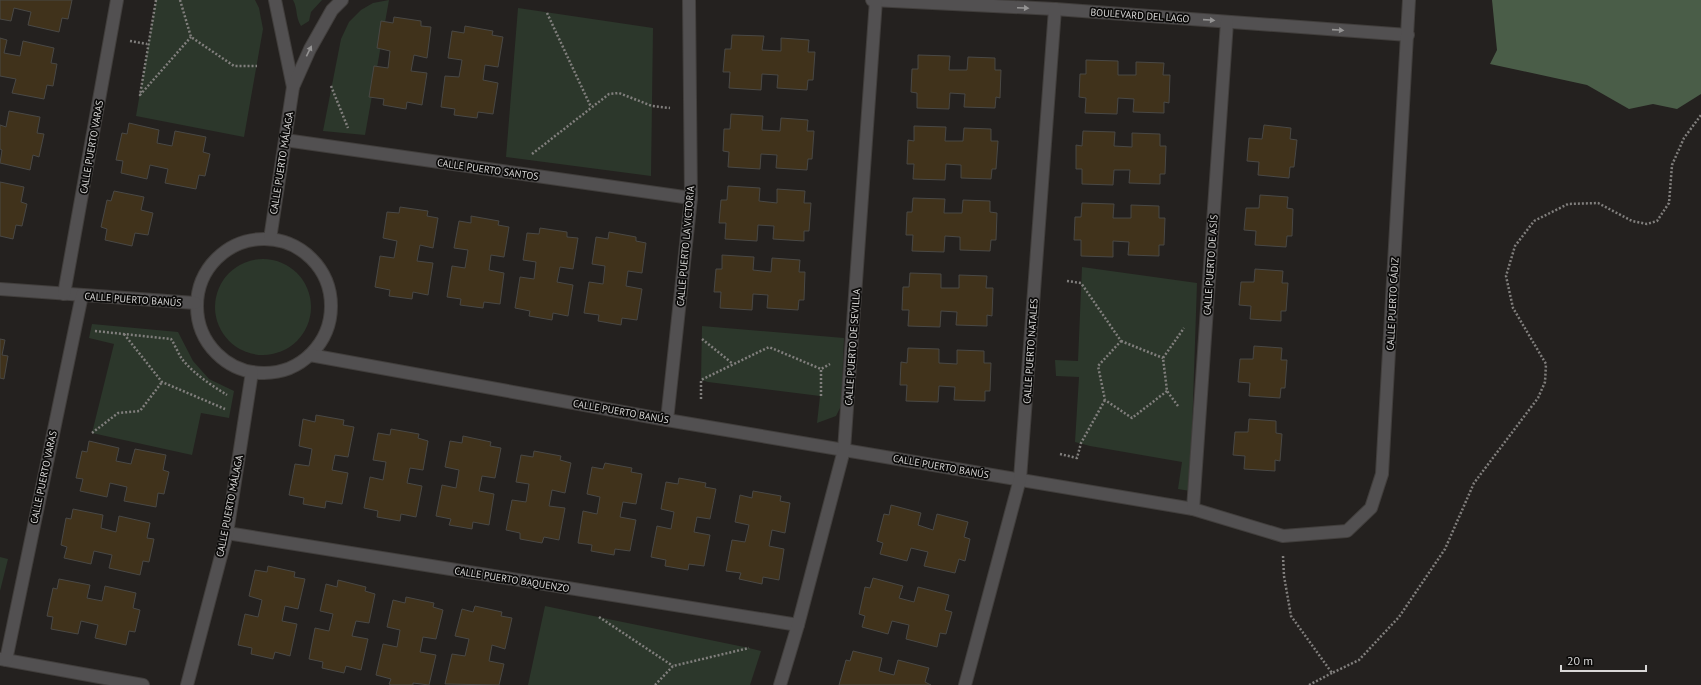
<svg xmlns="http://www.w3.org/2000/svg" width="1701" height="685" viewBox="0 0 1701 685" font-family="'PT Sans',sans-serif">
<style>
.green{fill:#2c372b}
.forest{fill:#4a5d48}
.building{fill:#40321b;stroke:#494845}
.lines{fill:none;stroke-linecap:round;stroke-linejoin:round}
.minor-casing{stroke:#413e3c;stroke-width:14}
.path{stroke:#817f7d;stroke-width:2.5;stroke-dasharray:2 2;stroke-linecap:butt}
.minor{stroke:#525051;stroke-width:12}
.oneway{fill:#959494}
.labels{text-anchor:middle;stroke-width:3.5;stroke-linejoin:round;paint-order:stroke}
.street-label{font-size:10px;fill:#d8d7d6;stroke:#0c0b0a}
</style>
<rect width="100%" height="100%" fill="#24211f"/>
<g class="green">
<polygon points="156,0 255,0 259,8 263,29 244,137 136,116"/>
<path d="M293 0H322L311 12 309 21 301 26C295 16 298 9 293 0Z"/>
<polygon points="389,0 365,135 323,131 341,39 349,22 361,10 373,3"/>
<polygon points="518,8 653,28 651,176 506,157"/>
<circle cx="263" cy="307" r="48"/>
<polygon points="1082,267 1197,283 1190,491 1178,489 1182,462 1090,446 1075,442 1079,377 1056,376 1055,360 1078,361"/>
<polygon points="92,324 178,332 193,361 209,379 234,391 229,418 201,413 192,455 92,433 114,344 89,338"/>
<polygon points="702,326 844,338 841,406 836,416 817,423 820,396 708,382 701,380"/>
<polygon points="0,557 8,559 0,591"/>
<polygon points="545,606 749,648 761,651 750,685 528,685"/>
</g>
<polygon class="forest" points="1492,0 1701,0 1701,94 1677,109 1653,104 1629,109 1587,85 1490,64 1497,50"/>
<g class="building">
<polygon points="0,0 72,0 68,19 62,18 59,32 28,25 31,12 14,8 11,21 0,19"/>
<polygon points="394,17 421,21 421,26 431,27 427,58 414,55 411,71 427,73 422,105 407,102 406,109 383,105 384,99 369,97 374,66 388,68 390,51 377,48 381,21 393,23"/>
<polygon points="465,26 493,31 492,35 503,37 498,67 485,65 483,80 498,83 493,114 478,112 477,118 454,115 455,109 441,107 445,76 459,77 462,60 448,58 452,31 464,33"/>
<polygon points="732,35 764,36 762,50 781,51 781,38 809,40 808,52 815,52 813,80 808,80 807,90 777,88 778,75 762,74 761,90 729,88 730,72 723,72 725,49 731,49"/>
<polygon points="0,38 7,40 4,53 20,56 23,41 54,48 51,63 57,64 53,86 47,85 44,99 12,93 16,79 0,76"/>
<polygon points="918,55 950,56 949,70 967,70 968,57 995,58 995,70 1001,70 1000,98 996,97 995,108 964,107 965,94 950,93 949,109 917,108 917,93 911,92 912,69 918,69"/>
<polygon points="1086,60 1118,61 1118,75 1136,75 1136,62 1164,63 1163,75 1170,75 1169,103 1164,102 1164,113 1133,112 1134,99 1118,98 1117,114 1085,113 1086,98 1079,97 1080,74 1086,74"/>
<polygon points="9,111 40,117 37,133 44,134 39,157 33,155 30,170 0,163 2,150 0,149 0,125 6,127"/>
<polygon points="731,114 763,116 762,130 780,131 781,118 808,120 807,131 814,131 812,159 808,159 807,170 776,168 777,155 761,154 760,169 728,167 729,152 723,151 724,129 730,129"/>
<polygon points="129,123 159,130 157,143 172,146 175,131 206,137 203,152 210,154 205,176 199,175 196,189 165,183 168,169 150,165 147,179 121,173 123,161 116,160 122,133 127,134"/>
<polygon points="1264,125 1291,128 1290,139 1297,140 1294,167 1290,167 1289,178 1258,175 1259,162 1247,161 1249,138 1262,139"/>
<polygon points="914,126 946,127 945,141 963,141 964,128 991,129 991,141 998,141 996,169 992,169 991,179 961,178 961,165 946,164 945,180 913,179 914,164 907,164 908,140 914,141"/>
<polygon points="1083,131 1115,132 1114,146 1132,147 1132,133 1160,134 1160,146 1166,146 1165,174 1160,174 1160,184 1129,183 1130,170 1114,170 1113,185 1082,184 1082,169 1076,169 1076,145 1082,146"/>
<polygon points="0,182 24,187 21,202 27,204 22,226 16,225 13,239 0,236"/>
<polygon points="728,186 760,188 759,201 777,203 777,189 805,191 804,203 811,203 809,231 804,231 804,241 773,239 774,226 758,225 757,241 725,239 726,223 719,223 721,200 727,200"/>
<polygon points="114,191 144,197 141,210 153,213 148,235 135,233 132,246 105,240 107,229 101,227 107,200 111,201"/>
<polygon points="1260,195 1288,197 1287,208 1293,209 1292,236 1287,236 1286,247 1255,245 1256,231 1244,230 1246,208 1259,208"/>
<polygon points="913,198 945,199 944,213 962,213 963,200 990,201 990,212 997,213 996,240 991,240 990,251 960,250 960,237 945,236 944,252 912,251 913,235 906,235 907,212 912,212"/>
<polygon points="1082,203 1114,204 1113,218 1131,218 1131,205 1159,206 1159,218 1165,218 1164,245 1159,245 1159,256 1128,255 1129,242 1113,241 1113,257 1081,256 1081,240 1074,240 1075,217 1081,217"/>
<polygon points="400,207 428,211 427,216 438,218 433,248 420,245 417,261 433,263 428,295 413,292 412,299 389,296 390,290 375,287 380,256 394,258 397,241 383,238 387,212 399,213"/>
<polygon points="471,216 499,221 498,225 509,227 504,257 491,255 489,270 504,273 500,304 484,302 483,308 460,305 461,299 447,297 452,266 465,268 468,250 454,248 459,221 471,223"/>
<polygon points="540,228 567,232 567,237 578,238 573,269 560,267 557,282 573,285 568,316 553,313 552,320 529,316 530,311 515,308 520,277 534,279 536,262 523,260 527,233 539,234"/>
<polygon points="609,232 636,237 636,241 646,243 642,273 628,271 626,286 642,289 637,320 622,318 621,325 598,321 599,315 584,313 589,282 603,284 605,266 592,264 596,237 608,239"/>
<polygon points="722,255 754,257 753,270 771,272 772,258 800,260 799,272 805,272 804,300 799,300 798,310 767,308 768,295 753,294 752,310 720,308 721,292 714,292 716,269 722,269"/>
<polygon points="1255,269 1283,271 1282,283 1288,283 1286,311 1281,311 1281,321 1250,319 1251,306 1239,305 1241,282 1254,282"/>
<polygon points="910,273 941,274 941,288 959,288 959,275 987,276 986,288 993,288 992,316 987,315 987,326 956,325 957,312 941,311 940,327 908,326 909,310 902,310 903,287 909,287"/>
<polygon points="0,339 5,340 2,355 8,356 4,379 0,378"/>
<polygon points="1254,346 1282,348 1281,360 1287,360 1285,388 1281,388 1280,398 1249,396 1250,383 1238,382 1240,359 1253,359"/>
<polygon points="908,348 939,349 939,363 957,364 957,350 984,351 984,363 991,363 990,391 985,391 985,401 954,400 955,387 939,386 938,402 906,401 907,385 900,385 901,362 907,363"/>
<polygon points="316,415 344,420 343,425 354,427 348,457 335,455 332,470 348,473 342,504 326,501 325,508 303,504 304,498 289,495 295,464 309,466 312,449 299,446 303,419 315,422"/>
<polygon points="1249,419 1276,421 1276,433 1282,434 1280,461 1275,460 1275,471 1244,469 1245,456 1233,455 1235,432 1248,432"/>
<polygon points="391,429 419,434 418,438 428,441 423,470 410,468 407,483 422,486 416,517 401,514 400,521 377,517 378,511 364,508 370,477 383,480 386,462 373,460 378,433 390,435"/>
<polygon points="463,436 491,442 490,446 501,448 495,478 482,476 479,491 494,494 489,525 473,522 472,529 449,525 451,519 436,516 442,485 456,488 459,470 445,467 450,441 462,443"/>
<polygon points="89,441 119,448 116,461 131,464 135,449 166,455 163,470 169,472 164,494 158,493 156,507 124,501 127,487 110,483 107,497 80,491 83,479 76,478 82,451 87,452"/>
<polygon points="534,451 561,456 560,460 571,463 565,493 552,490 549,506 565,508 559,540 544,537 542,543 520,539 520,533 506,530 512,500 526,502 529,484 516,482 521,455 533,457"/>
<polygon points="605,463 632,468 631,472 642,474 636,504 623,502 620,517 636,520 630,551 615,549 614,555 591,551 592,545 578,543 583,511 597,514 600,497 587,494 592,467 603,469"/>
<polygon points="679,478 706,483 705,487 716,489 710,519 697,517 694,532 710,535 704,566 689,564 688,570 665,566 666,560 651,557 657,526 671,529 674,512 661,509 666,482 678,484"/>
<polygon points="753,491 781,496 780,501 790,503 785,533 772,530 769,546 784,549 779,580 763,577 762,584 739,579 741,573 726,571 732,540 745,542 749,525 735,522 740,495 752,498"/>
<polygon points="891,505 921,513 918,525 933,530 937,514 968,522 964,537 970,539 965,561 959,559 955,573 924,566 928,552 911,548 907,561 880,554 883,543 877,541 884,514 889,515"/>
<polygon points="73,509 103,515 101,528 116,532 119,516 150,523 147,538 154,539 149,562 143,561 140,575 109,568 112,555 94,551 91,564 64,558 67,547 61,545 66,518 71,519"/>
<polygon points="268,566 295,572 294,577 305,579 298,609 285,606 282,621 297,624 290,656 275,652 273,659 251,654 252,648 238,645 245,614 258,617 262,600 249,596 255,570 267,572"/>
<polygon points="873,578 903,586 899,598 914,602 918,587 949,595 945,610 952,612 946,634 940,633 937,647 906,639 909,625 892,621 888,634 862,627 865,616 859,614 865,587 870,588"/>
<polygon points="59,579 90,585 87,598 102,601 105,586 136,593 133,608 140,610 135,632 129,631 126,645 95,638 98,625 81,621 78,634 51,629 53,617 47,616 53,588 57,589"/>
<polygon points="338,580 366,587 365,591 375,594 369,623 356,621 352,636 368,639 361,670 346,666 344,673 322,668 323,662 309,659 315,628 329,631 333,614 320,611 326,584 337,587"/>
<polygon points="406,597 434,603 433,607 443,610 436,639 423,637 420,652 436,655 429,685 413,683 413,685 391,685 389,684 391,679 376,675 383,644 397,647 400,630 387,627 393,600 405,603"/>
<polygon points="475,606 502,612 501,616 512,618 505,649 492,645 489,661 504,664 499,685 445,684 452,654 465,656 469,639 455,636 462,609 473,612"/>
<polygon points="853,651 882,658 879,671 894,675 898,660 929,668 925,682 931,685 839,685 846,660 850,661"/>
</g>
<g class="lines">
<g class="minor-casing">
<g id="minor">
<polyline points="275,0 293,87"/>
<polyline points="872,0 1055,9 1408,35"/>
<polyline points="285,140 691,198"/>
<circle cx="264" cy="306" r="67"/>
<polyline points="270,239 293,87 310,49 332,10 342,0"/>
<polyline points="0,289 195,303"/>
<polyline points="64,294 117,0"/>
<polyline points="310,355 667,420 1193,509 1283,536 1347,531 1371,508 1382,474 1409,0"/>
<polyline points="667,420 691,198 689,0"/>
<polyline points="1193,509 1227,22"/>
<polyline points="227,533 798,625"/>
<polyline points="0,659 143,685"/>
<polyline points="6,660 82,295"/>
<polyline points="187,685 227,533 252,372"/>
<polyline points="780,685 798,625 844,450 876,0"/>
<polyline points="965,685 1020,479 1055,9"/>
</g>
</g>
<g class="path">
<polyline points="156,0 140,95 191,37"/>
<polyline points="180,0 191,37 234,66 257,66"/>
<polyline points="547,13 591,107"/>
<polyline points="130,41 147,44"/>
<polyline points="331,86 348,128"/>
<polyline points="532,154 609,94 619,93 652,106 670,108"/>
<polyline points="1067,281 1081,283 1121,341 1098,366 1105,400 1132,418 1167,391"/>
<path d="M95 331 171 339C175 345 178 353 182 359 194 374 211 385 227 395"/>
<polyline points="124,334 162,382 225,409"/>
<polyline points="702,339 733,364"/>
<polyline points="1121,341 1163,358"/>
<polyline points="821,396 821,369"/>
<polyline points="701,399 701,380 769,347 821,369 830,364"/>
<polyline points="1178,406 1167,391 1163,358 1184,328"/>
<polyline points="92,433 118,413 140,411 162,382"/>
<polyline points="1060,454 1077,458 1081,443 1105,400"/>
<polyline points="1283,556 1284,576 1291,616 1332,673 1359,660 1399,617 1445,549 1474,483 1538,398 1545,382 1546,364 1513,308 1506,276 1515,246 1534,221 1568,204 1598,203 1632,221 1647,224 1657,221 1669,203 1672,165 1684,138 1701,115"/>
<polyline points="599,617 673,666"/>
<polyline points="655,685 673,666 749,648"/>
<polyline points="1309,685 1332,673"/>
</g>
<use href="#minor" class="minor"/>
</g>
<defs><path id="oneway-solid" d="M-6-.8H1V-3.2L6.5 0L1 3.2V.8H-6Z"/></defs>
<g class="oneway">
<use href="#oneway-solid" transform="translate(1023 8) rotate(3)"/>
<use href="#oneway-solid" transform="translate(1209 20) rotate(4)"/>
<use href="#oneway-solid" transform="translate(1338 30) rotate(4)"/>
<use href="#oneway-solid" transform="translate(309 51) rotate(-64)"/>
</g>
<g class="labels">
<g class="street-label">
<text transform="translate(1140 15) rotate(4)" y="4">BOULEVARD DEL LAGO</text>
<text transform="translate(91 147) rotate(-80)" y="4">CALLE PUERTO VARAS</text>
<text transform="translate(281 163) rotate(-81)" y="4">CALLE PUERTO MÁLAGA</text>
<text transform="translate(488 169) rotate(8)" y="4">CALLE PUERTO SANTOS</text>
<text transform="translate(685 246) rotate(-85)" y="4">CALLE PUERTO LA VICTORIA</text>
<text transform="translate(1210 265) rotate(-86)" y="4">CALLE PUERTO DE ASÍS</text>
<text transform="translate(133 299) rotate(4)" y="4">CALLE PUERTO BANÚS</text>
<text transform="translate(1392 304) rotate(-87)" y="4">CALLE PUERTO CÁDIZ</text>
<text transform="translate(852 347) rotate(-86)" y="4">CALLE PUERTO DE SEVILLA</text>
<text transform="translate(1030 351) rotate(-86)" y="4">CALLE PUERTO NATALES</text>
<text transform="translate(621 411) rotate(10)" y="4">CALLE PUERTO BANÚS</text>
<text transform="translate(941 466) rotate(10)" y="4">CALLE PUERTO BANÚS</text>
<text transform="translate(43 477) rotate(-78)" y="4">CALLE PUERTO VARAS</text>
<text transform="translate(229 506) rotate(-79)" y="4">CALLE PUERTO MÁLAGA</text>
<text transform="translate(512 579) rotate(9)" y="4">CALLE PUERTO BAQUENZO</text>
</g>
</g>
<path d="M1561 665v6h85v-6" fill="none" stroke="#d8d7d6" stroke-width="2"/>
<text x="1567" y="665" font-size="12" fill="#d8d7d6" stroke="#0c0b0a" stroke-width="3" paint-order="stroke">20 m</text>
</svg>
